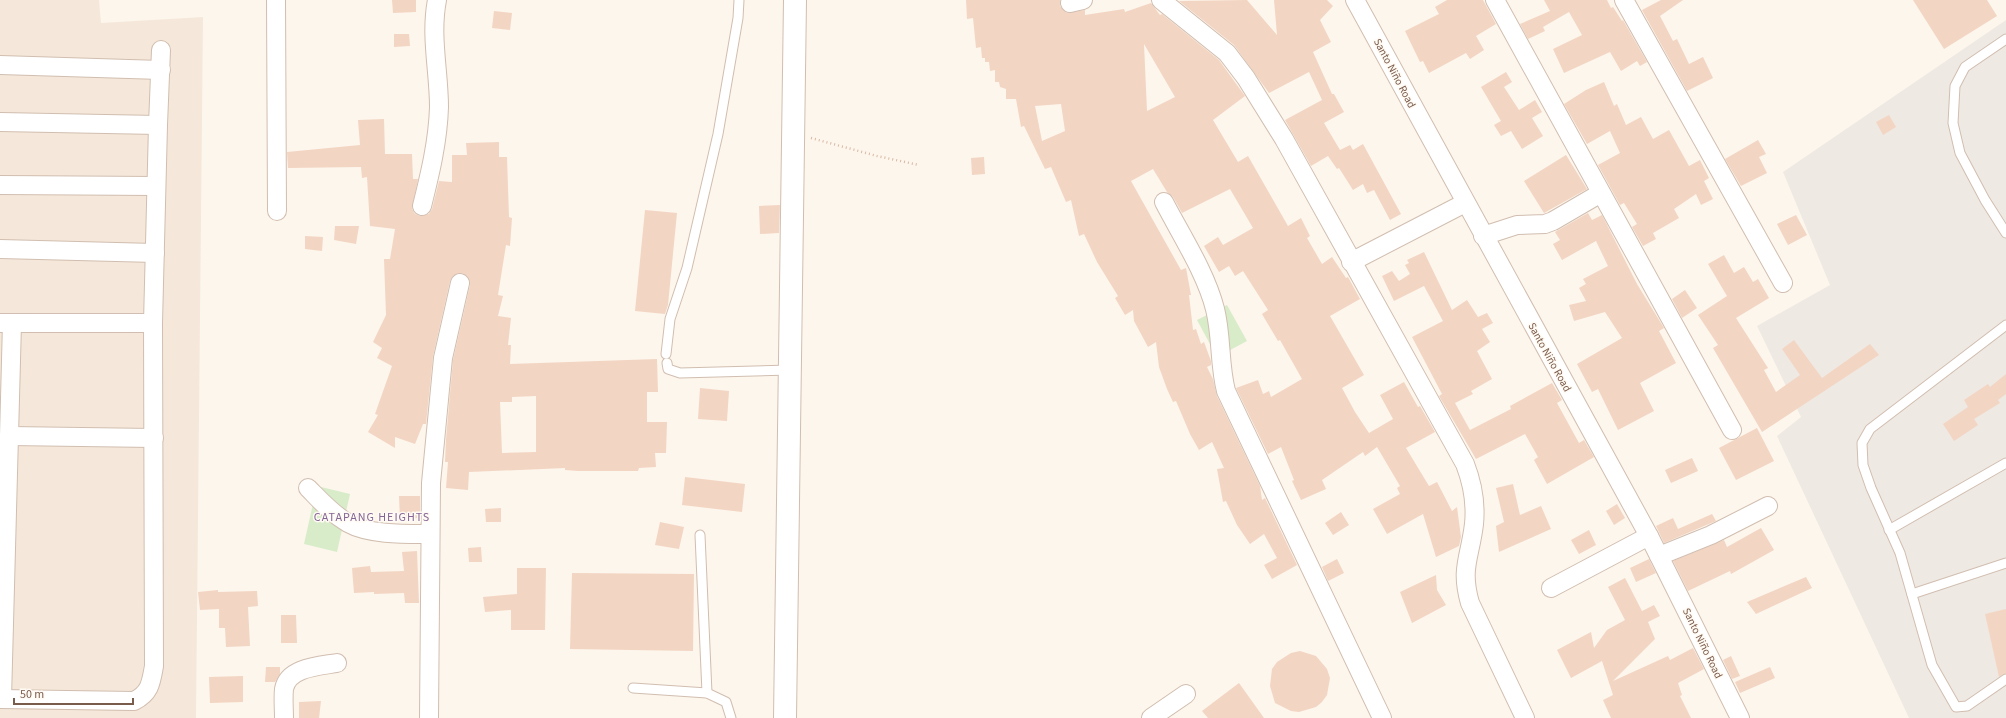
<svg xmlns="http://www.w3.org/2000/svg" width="2006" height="718" viewBox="0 0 2006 718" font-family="'Source Sans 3',sans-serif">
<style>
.residential{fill:#f5e8da}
.industrial{fill:#efe9e4}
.green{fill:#d8ecc9}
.building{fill:#f3d5c3;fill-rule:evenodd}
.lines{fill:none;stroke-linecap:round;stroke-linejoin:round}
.service-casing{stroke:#d1beb0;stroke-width:11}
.minor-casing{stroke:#d1beb0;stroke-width:20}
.tertiary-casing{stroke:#d1beb0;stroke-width:24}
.path{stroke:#d9b8a5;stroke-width:2.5;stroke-dasharray:1 3;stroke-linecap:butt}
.service{stroke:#fff;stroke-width:9}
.minor{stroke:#fff;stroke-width:18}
.tertiary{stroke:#fff;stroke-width:22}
.labels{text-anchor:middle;stroke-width:3;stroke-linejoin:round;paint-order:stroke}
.street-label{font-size:11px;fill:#7a5c4d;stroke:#fffaf3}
.neighbourhood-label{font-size:12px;letter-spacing:1px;fill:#846695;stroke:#fffaf3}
</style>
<rect width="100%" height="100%" fill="#fdf6ec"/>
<polygon class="residential" points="0,0 99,0 101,23 203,17 196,718 0,718"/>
<polygon class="industrial" points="2006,20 2006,718 1909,718 1777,436 1801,417 1757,326 1830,285 1783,172"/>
<g class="green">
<polygon points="1227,305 1247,341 1217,357 1197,320"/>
<polygon points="317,486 350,494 337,552 304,544"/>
</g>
<g class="building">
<polygon points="392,0 416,0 416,12 393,13"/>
<path d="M966 0H1060V6L1067 13 1085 10V15L1124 9 1125 12 1151 3 1160 15 1162 14 1219 60 1245 96 1213 120 1238 162 1248 156 1288 226 1301 218 1310 236 1307 238 1322 264 1332 257 1346 278 1348 277 1360 299 1330 316 1364 375 1342 388 1355 412 1369 433 1393 419 1380 395 1404 382 1418 407 1420 406 1435 432 1406 448 1429 486 1437 482 1452 511 1457 507 1461 537 1459 546 1436 557 1423 514 1387 534 1373 509 1400 494 1397 488 1400 486 1377 447 1365 456 1363 452 1322 480 1326 489 1301 500 1292 481 1294 480 1281 447 1268 454 1236 388 1258 380 1263 394 1269 391 1271 397 1302 379 1280 340 1278 341 1262 314 1268 310 1243 271 1235 276 1229 266 1219 272 1204 246 1218 237 1223 245 1253 228 1230 189 1182 213 1173 197 1167 192 1153 169 1131 181 1181 270 1186 268 1191 295H1189L1193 330 1196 329 1201 344 1204 342 1211 361V365L1207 367 1213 379 1217 396 1260 486 1262 500 1265 498 1297 565 1272 579 1264 565 1277 558 1264 534 1250 544 1237 525 1226 501 1223 502 1217 469 1224 468 1212 442 1199 450 1190 434 1176 401 1173 402 1167 389 1159 367 1156 342 1148 347 1134 321 1133 310 1125 315 1115 298 1118 296 1097 262 1084 234 1079 236 1071 200 1066 202 1051 167 1045 169 1024 126 1021 127 1016 99H1006V89L1000 87 999 82H995V70L990 71 989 62H985V58H982L981 47 976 48 973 18 967 19ZM1144 44 1175 97 1147 111ZM1061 104 1065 131 1042 141 1035 106Z"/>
<polygon points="1247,0 1277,35 1274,0 1327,0 1333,6 1320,20 1331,42 1313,52 1332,94 1334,94 1344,112 1324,123 1340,150 1350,145 1353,150 1363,144 1401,214 1390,220 1374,190 1367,193 1363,184 1353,190 1339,168 1337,169 1328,156 1311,166 1285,120 1322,100 1309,72 1269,93 1234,45 1179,1"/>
<polygon points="1447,0 1483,0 1496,24 1476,36 1484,50 1470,59 1466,53 1429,73 1423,61 1420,62 1405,31 1439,14 1435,7"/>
<polygon points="1544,0 1607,0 1611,8 1613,7 1622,21 1623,20 1647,62 1640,66 1637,61 1621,71 1610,52 1564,73 1553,49 1582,35 1569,12 1543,27 1545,31 1528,39 1520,24 1550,11"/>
<polygon points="1661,0 1683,0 1660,16 1673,41 1677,39 1689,64 1703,57 1713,78 1687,91 1642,10"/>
<polygon points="1913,0 1987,0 1997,16 1944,49"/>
<polygon points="494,11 512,13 510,30 492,28"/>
<polygon points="394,34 409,34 410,46 394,47"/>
<polygon points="1506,72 1512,82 1504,87 1519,110 1535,100 1542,112 1532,118 1543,136 1522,149 1511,131 1501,136 1494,125 1501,121 1481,87"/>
<polygon points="1604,82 1614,106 1617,104 1626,125 1641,117 1653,139 1669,130 1689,166 1700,160 1709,178 1704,181 1713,199 1701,205 1696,194 1674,209 1679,218 1653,233 1656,239 1643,246 1632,227 1637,224 1624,203 1620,205 1598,165 1620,153 1610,131 1587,144 1564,104 1586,90"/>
<polygon points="1889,115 1896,127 1883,135 1876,122"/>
<path d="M384 119 385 154H412L413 179H418L412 209 415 214 420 216 429 214 432 209 439 181 452 182V155H467L466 143 499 142V157H507L509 217 512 218 510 246 506 245 498 295 503 296 498 316 511 318 508 345H511L510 364 657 359 658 392H647V422H667L666 453H655L656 467 639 468 638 471H578L565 470V468L469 472 468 490 446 488 448 462H445L446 439 453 360 470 285 467 276 462 273 453 276 450 281 433 356 426 424H423L415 444 395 437V448L368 432 378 415 375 414 392 366 377 358 382 348 373 342 386 315 384 259H390L395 229 370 226 367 177 362 178 361 167 288 168 287 152 360 145 358 120ZM536 396V452L502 453 500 402H512V397Z"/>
<polygon points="1758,140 1766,154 1759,157 1767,173 1741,186 1725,159"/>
<polygon points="1566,155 1587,189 1544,213 1524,181"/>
<polygon points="984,157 985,174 972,175 971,158"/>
<polygon points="780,205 779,233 760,234 759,206"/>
<polygon points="645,210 677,213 668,305 665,314 635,311"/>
<polygon points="1588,213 1592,220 1602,215 1637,284 1664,328 1659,331 1676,363 1640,383 1654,411 1618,430 1598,389 1592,392 1577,364 1622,338 1605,312 1574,321 1569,305 1586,301 1579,288 1586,284 1583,279 1608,266 1596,241 1562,260 1553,244 1560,240 1555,232"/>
<polygon points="1796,215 1807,235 1788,245 1777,224"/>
<polygon points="335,226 359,226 356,244 334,240"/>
<polygon points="305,236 323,237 322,251 305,249"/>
<polygon points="1424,252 1452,310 1467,300 1478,317 1487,313 1493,323 1482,329 1490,342 1477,351 1492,379 1471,391 1473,394 1455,403 1470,430 1511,409 1510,406 1552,383 1562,400 1557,403 1579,443 1584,440 1594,457 1547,484 1534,460 1538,457 1525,434 1476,459 1439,396 1442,394 1412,337 1443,321 1424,286 1394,301 1382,276 1392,271 1399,281 1410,274 1405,265 1409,263 1407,260"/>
<polygon points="1724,255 1734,273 1744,267 1753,282 1758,279 1769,298 1736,318 1768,368 1764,370 1776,392 1800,375 1782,349 1794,340 1822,378 1870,344 1879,355 1762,432 1713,348 1718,345 1698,315 1727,296 1708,264"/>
<polygon points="1685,290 1697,308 1682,318 1672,299"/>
<polygon points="2006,374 2006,394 1998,400 2000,403 1974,419 1978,425 1954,441 1943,424 1968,407 1964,400 1988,384 1990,387"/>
<polygon points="700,388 729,391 727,421 698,419"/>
<polygon points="1757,428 1774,461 1736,480 1719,448"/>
<polygon points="1692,458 1698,471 1671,483 1665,470"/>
<polygon points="685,477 745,484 742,512 682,505"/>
<polygon points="1513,484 1520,515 1541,506 1551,529 1499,552 1496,526 1504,522 1496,488"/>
<polygon points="399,496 420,496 420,518 400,519"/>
<polygon points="1617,504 1625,518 1614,525 1606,511"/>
<polygon points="501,508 501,522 486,522 485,509"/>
<polygon points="1341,512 1349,525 1333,535 1325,523"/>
<polygon points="1712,514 1716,521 1664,543 1656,526 1673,518 1678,529"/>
<polygon points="660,522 684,527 679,549 655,545"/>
<polygon points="1761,528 1774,550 1731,574 1730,571 1688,591 1673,561 1724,540 1727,547"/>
<polygon points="1589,530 1596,545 1579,554 1571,540"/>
<polygon points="481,547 482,562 469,562 468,548"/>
<polygon points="417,551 419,603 405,603 404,593 374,594 374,592 354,593 352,568 370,566 371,572 404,571 402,552"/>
<polygon points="1337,559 1344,573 1328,581 1322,567"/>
<polygon points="1649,559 1656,573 1636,582 1630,568"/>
<polygon points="517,568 546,568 545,630 511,630 511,610 485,612 483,597 517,594"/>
<polygon points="572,573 694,574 693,651 570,649"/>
<polygon points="1436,575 1437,590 1446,605 1412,623 1400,592"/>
<polygon points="1806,577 1812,588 1756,614 1747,602"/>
<polygon points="1625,578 1642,611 1654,605 1660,616 1648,622 1655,639 1613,681 1668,656 1670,660 1693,648 1704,669 1678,683 1682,695 1680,696 1691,718 1611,718 1603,700 1613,695 1602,661 1571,678 1557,650 1591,632 1594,648 1607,630 1625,620 1608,587"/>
<polygon points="218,590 218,592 257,591 258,606 248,607 250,646 226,647 225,628 219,628 219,609 200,610 198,592"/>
<polygon points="2006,609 2006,673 1999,677 1985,614"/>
<polygon points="281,615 296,615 297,643 281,643"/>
<polygon points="1300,651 1316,656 1327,669 1330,678 1327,695 1322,702 1316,707 1299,712 1291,711 1275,703 1270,686 1272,669 1277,662 1291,653"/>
<polygon points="1731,656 1740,676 1732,679 1723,660"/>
<polygon points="266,667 280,667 280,674 275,682 265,682"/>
<polygon points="1770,667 1775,678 1740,693 1735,682"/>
<polygon points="243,676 243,702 210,703 209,677"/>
<polygon points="1239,683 1264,718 1208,718 1202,711"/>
<polygon points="321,701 319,718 299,718 299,702"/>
</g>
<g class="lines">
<g class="service-casing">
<g id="service">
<polyline points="2006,39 1965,67 1955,86 1953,123 1960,153 1985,200 2006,233"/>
<polyline points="2006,325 1870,429 1862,443 1863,465 1871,488 1900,553 1932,665 1956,707 1967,706 2006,679"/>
<polyline points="666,354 670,319 687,268 718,134 738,18 739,0"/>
<polyline points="667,363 668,369 680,373 790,370"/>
<polyline points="1889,530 2006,463"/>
<polyline points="700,535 707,693"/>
<polyline points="1912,594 2006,563"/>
<polyline points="633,688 707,693 726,702 731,718"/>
</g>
</g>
<g class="minor-casing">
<g id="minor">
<polyline points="276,0 277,211"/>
<path d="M1161 0 1227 53 1246 78 1284 139 1465 464C1472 482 1476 504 1474 524 1470 558 1460 568 1470 603L1525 718"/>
<polyline points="1355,0 1649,536 1740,718"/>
<polyline points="1495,0 1732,430"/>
<polyline points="1624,0 1783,283"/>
<polyline points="1070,3 1083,0"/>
<polyline points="0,65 161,70"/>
<polyline points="0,122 158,125"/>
<polyline points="0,185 156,186"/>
<path d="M1164 202C1181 235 1206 273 1215 309 1222 337 1219 364 1226 391L1382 718"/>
<path d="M422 206C430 174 438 141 439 107 439 71 430 36 437 0"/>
<polyline points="1483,236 1517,225 1545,224 1553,221 1601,193"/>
<polyline points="0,249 155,253"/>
<polyline points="1351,262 1465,203"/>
<polyline points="1,323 153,323"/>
<polyline points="9,436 154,438"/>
<path d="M308 488C320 500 332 514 348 523 369 535 407 534 430 534"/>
<polyline points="1659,556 1711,535 1768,506"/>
<polyline points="1551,588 1649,536"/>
<path d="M0 699 134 701C150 693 151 683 154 666L153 323 158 125 161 50"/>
<polyline points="2,699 12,323"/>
<path d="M284 718C284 709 283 698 284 689 288 667 320 666 337 663"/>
<polyline points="429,718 431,483 443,358 460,283"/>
<polyline points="1151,718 1186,694"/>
</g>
</g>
<g class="tertiary-casing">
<polyline id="tertiary" points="785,718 795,0"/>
</g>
<polyline class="path" points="811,138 877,156 919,165"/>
<use href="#service" class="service"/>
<use href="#minor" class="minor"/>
<use href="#tertiary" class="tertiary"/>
</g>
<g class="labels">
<g class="street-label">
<text transform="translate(1395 73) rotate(62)" y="4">Santo Niño Road</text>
<text transform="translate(1550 357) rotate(61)" y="4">Santo Niño Road</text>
<text transform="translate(1703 643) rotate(64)" y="4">Santo Niño Road</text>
</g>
<g class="neighbourhood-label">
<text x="372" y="521">CATAPANG HEIGHTS</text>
</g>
</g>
<path d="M14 698v6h119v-6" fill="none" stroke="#7a5c4d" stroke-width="2"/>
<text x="20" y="698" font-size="12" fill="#7a5c4d" stroke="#fffaf3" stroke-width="3" paint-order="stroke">50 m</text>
</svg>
